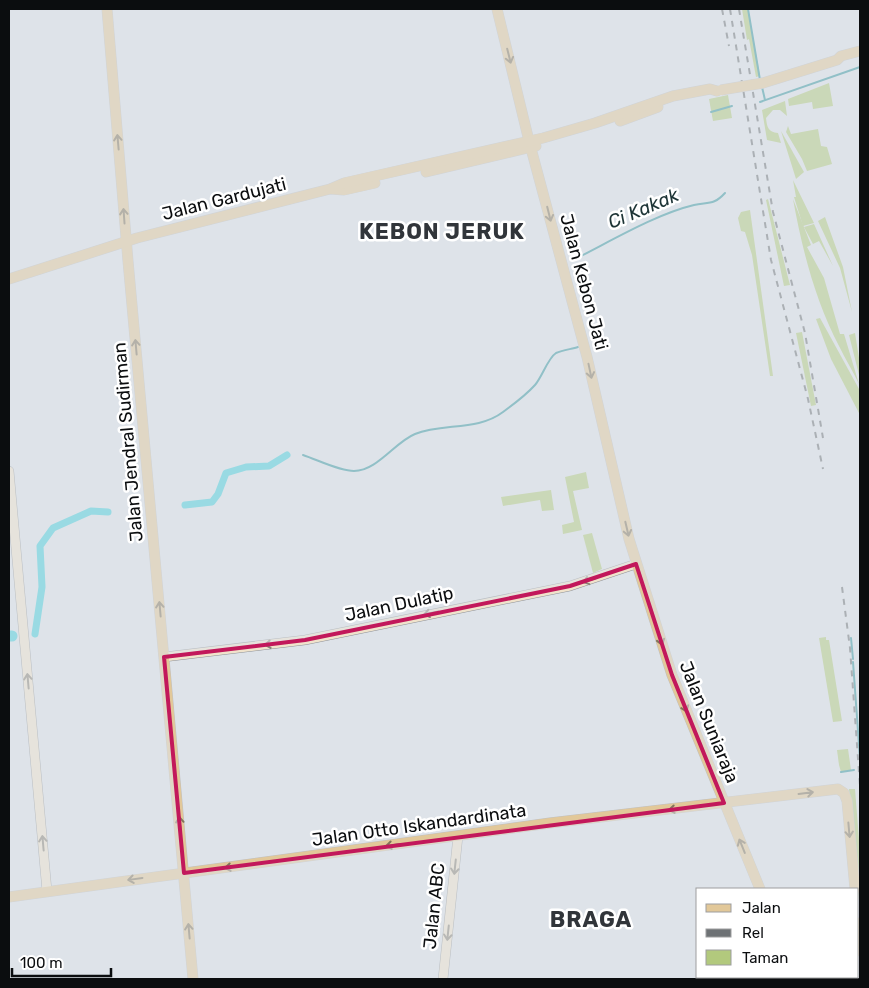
<svg xmlns="http://www.w3.org/2000/svg" width="869" height="988" viewBox="0 0 869 988" font-family="Rubik,sans-serif">
<style>
.green{fill:#b2c97d}
.lines{fill:none;stroke-linecap:round;stroke-linejoin:round}
.stream{stroke:#34949e;stroke-width:2}
.canal{stroke:#46cedb;stroke-width:7}
.river{stroke:#46cedb;stroke-width:11}
.secondary-casing{stroke:#8d9197;stroke-width:10}
.primary-casing{stroke:#c0c0c1;stroke-width:11}
.secondary{stroke:#f0e3cc;stroke-width:9}
.primary{stroke:#e2c899;stroke-width:10}
.rail{stroke:#6e7275;stroke-width:2;stroke-dasharray:6 6;stroke-linecap:butt}
.primary-bridge-casing{stroke:#c0c0c1;stroke-width:11;stroke-linecap:butt}
.primary-bridge{stroke:#e2c899;stroke-width:10}
.oneway{stroke:#81745b}
.oneway2{stroke:#898377}
.marked{fill:none;stroke:#c2185b;stroke-width:4;stroke-linejoin:round}
.labels{text-anchor:middle;stroke-width:5;stroke-linejoin:round;paint-order:stroke}
.street-label{font-size:18px;fill:#0b0d0f;stroke:#fff}
.water-label{font-size:19px;font-style:italic;fill:#1d3436;stroke:#fff}
.district-label{font-size:22px;font-weight:bold;letter-spacing:1px;fill:#31353a;stroke:#fff}
</style>
<rect width="100%" height="100%" fill="#dee3e9"/>
<g class="green">
<polygon points="742,9 748,9 760,76 756,77 749,39 747,40"/>
<polygon points="829,83 833,106 813,109 812,102 789,106 788,99"/>
<polygon points="728,95 732,118 713,121 709,99"/>
<path d="M785 101 787 116 780 110H773L766 118C767 127 768 132 778 133L781 143 767 140 762 110Z"/>
<polygon points="788,126 791,134 818,129 821,146 827,147 832,164 807,171 802,159 786,132"/>
<polygon points="781,131 804,172 796,179"/>
<polygon points="793,180 814,223 803,226 794,197 796,197"/>
<polygon points="768,199 790,285 784,286 766,200"/>
<path d="M793 199 811 245 807 247 824 278 840 334H844L859 384C853 371 845 359 839 346 815 300 802 249 793 199Z"/>
<polygon points="750,210 773,376 770,376 752,255 745,232 741,231 738,218 741,212"/>
<polygon points="825,217 843,267 852,312 840,268 818,221"/>
<polygon points="814,224 833,266 819,241 813,244 804,227"/>
<polygon points="820,318 859,389 860,415 831,359 816,319"/>
<polygon points="802,332 816,405 811,406 796,333"/>
<polygon points="855,333 860,364 860,379 849,335"/>
<polygon points="586,472 589,488 573,491 582,530 563,534 562,525 574,522 565,477"/>
<polygon points="551,490 554,510 542,511 540,500 503,506 501,497"/>
<polygon points="592,533 602,569 593,573 583,535"/>
<polygon points="826,637 826,640 829,640 842,721 833,722 819,638"/>
<polygon points="848,749 851,770 841,772 839,765 837,750"/>
<polygon points="849,789 855,789 860,852 860,911"/>
</g>
<g class="lines">
<g class="stream">
<polyline points="748,9 760,80"/>
<polyline points="762,87 765,100"/>
<polyline points="760,102 860,67"/>
<polyline points="711,112 732,106"/>
<path d="M575 259C611 241 656 214 694 205 709 202 714 205 725 193"/>
<path d="M303 455C318 460 339 471 354 471 377 471 395 442 415 434 443 423 478 431 503 412 514 404 526 395 535 385 542 377 548 358 556 353 563 350 572 349 578 347"/>
<polyline points="851,638 853,659"/>
<polyline points="853,662 860,759"/>
<polyline points="841,772 854,770"/>
</g>
<g class="canal">
<polyline points="185,505 212,502 218,494 226,473 246,467 269,466 287,455"/>
<polyline points="35,634 42,587 40,546 53,528 91,511 108,512"/>
</g>
<polyline class="river" points="9,636 12,636"/>
<g class="secondary-casing">
<g id="secondary">
<polyline points="9,471 47,891"/>
<polyline points="164,657 305,640 570,586 636,564"/>
<polyline points="443,979 458,836"/>
</g>
</g>
<g class="primary-casing">
<g id="primary">
<polyline points="107,9 128,261 193,979"/>
<polyline points="497,9 529,141 587,357 629,539 672,675 760,889"/>
<polyline points="763,83 837,60 841,56 860,51"/>
<polyline points="620,121 658,107"/>
<polyline points="426,172 536,146"/>
<polyline points="331,189 344,190 375,183"/>
<polyline points="9,279 137,238 330,189 344,183 543,138 595,123 673,96 710,89 717,91"/>
<polyline points="9,897 550,823 838,789 844,793 847,801 855,889"/>
<polyline points="858,923 860,951"/>
<polyline points="805,977 807,979"/>
</g>
</g>
<use href="#secondary" class="secondary"/>
<use href="#primary" class="primary"/>
<g class="rail">
<polyline points="722,9 729,46"/>
<polyline points="730,9 771,260 808,399 823,469"/>
<polyline points="739,9 773,212 805,333 823,438"/>
<polyline points="842,587 850,648 860,786"/>
</g>
<g class="primary-bridge-casing">
<polyline id="primary-bridge" points="721,90 763,83"/>
</g>
<use href="#primary-bridge" class="primary-bridge"/>
</g>
<defs><path id="oneway-shaft" d="M-6 0H5M1.5-3L5.5 0L1.5 3" fill="none" stroke-width="1.6" stroke-linecap="round" stroke-linejoin="round" transform="scale(1.25)"/></defs>
<g class="oneway">
<use href="#oneway-shaft" transform="translate(509 56) rotate(76)"/>
<use href="#oneway-shaft" transform="translate(118 142) rotate(-95)"/>
<use href="#oneway-shaft" transform="translate(549 214) rotate(76)"/>
<use href="#oneway-shaft" transform="translate(124 216) rotate(-94)"/>
<use href="#oneway-shaft" transform="translate(136 347) rotate(-95)"/>
<use href="#oneway-shaft" transform="translate(590 371) rotate(78)"/>
<use href="#oneway-shaft" transform="translate(627 529) rotate(77)"/>
<use href="#oneway-shaft" transform="translate(160 609) rotate(-95)"/>
<use href="#oneway-shaft" transform="translate(660 638) rotate(73)"/>
<use href="#oneway-shaft" transform="translate(684 705) rotate(68)"/>
<use href="#oneway-shaft" transform="translate(806 793) rotate(-7)"/>
<use href="#oneway-shaft" transform="translate(676 809) rotate(173)"/>
<use href="#oneway-shaft" transform="translate(180 824) rotate(-95)"/>
<use href="#oneway-shaft" transform="translate(849 830) rotate(85)"/>
<use href="#oneway-shaft" transform="translate(393 845) rotate(172)"/>
<use href="#oneway-shaft" transform="translate(742 846) rotate(-112)"/>
<use href="#oneway-shaft" transform="translate(232 867) rotate(173)"/>
<use href="#oneway-shaft" transform="translate(135 879) rotate(172)"/>
<use href="#oneway-shaft" transform="translate(189 931) rotate(-95)"/>
</g>
<g class="oneway2">
<use href="#oneway-shaft" transform="translate(590 580) rotate(162)"/>
<use href="#oneway-shaft" transform="translate(431 613) rotate(168)"/>
<use href="#oneway-shaft" transform="translate(272 644) rotate(173)"/>
<use href="#oneway-shaft" transform="translate(28 681) rotate(-95)"/>
<use href="#oneway-shaft" transform="translate(43 843) rotate(-95)"/>
<use href="#oneway-shaft" transform="translate(455 867) rotate(96)"/>
<use href="#oneway-shaft" transform="translate(448 933) rotate(96)"/>
</g>
<path d="M0 0H869V988H0ZM636 564 672 675 724 803 184 873 164 657 305 640 570 586Z" fill="#dee3e9" fill-opacity=".55" fill-rule="evenodd"/>
<path class="marked" d="M636 564 672 675 724 803 184 873 164 657 305 640 570 586Z"/>
<g class="labels">
<g class="street-label">
<text transform="translate(224 199) rotate(-14)" y="6">Jalan Gardujati</text>
<text transform="translate(584 282) rotate(75)" y="6">Jalan Kebon Jati</text>
<text transform="translate(128 442) rotate(-95)" y="6">Jalan Jendral Sudirman</text>
<text transform="translate(399 604) rotate(-12)" y="6">Jalan Dulatip</text>
<text transform="translate(709 722) rotate(68)" y="6">Jalan Suniaraja</text>
<text transform="translate(419 825) rotate(-8)" y="6">Jalan Otto Iskandardinata</text>
<text transform="translate(434 906) rotate(-84)" y="6">Jalan ABC</text>
</g>
<g class="water-label">
<text transform="translate(643 208) rotate(-23)" y="7">Ci Kakak</text>
</g>
<g class="district-label">
<text x="442" y="239">KEBON JERUK</text>
<text x="591" y="927">BRAGA</text>
</g>
</g>
<rect width="869" height="988" fill="none" stroke="#0b0d0f" stroke-width="20"/>
<rect x="696" y="888" width="162" height="90" fill="#ffffff" stroke="#9d9e9f"/>
<rect x="706" y="904" width="25" height="8" fill="#e2c899" stroke="#9d9e9f"/>
<text x="742" y="913" font-size="15" fill="#0b0d0f">Jalan</text>
<rect x="706" y="929" width="25" height="8" fill="#6e7275" stroke="#9d9e9f"/>
<text x="742" y="938" font-size="15" fill="#0b0d0f">Rel</text>
<rect x="706" y="950" width="25" height="15" fill="#b2c97d" stroke="#9d9e9f"/>
<text x="742" y="963" font-size="15" fill="#0b0d0f">Taman</text>
<path d="M12 968v8h99v-8" fill="none" stroke="#0b0d0f" stroke-width="2.5"/>
<text x="20" y="968" font-size="15" fill="#0b0d0f" stroke="#ffffff" stroke-width="4" paint-order="stroke">100 m</text>
</svg>
